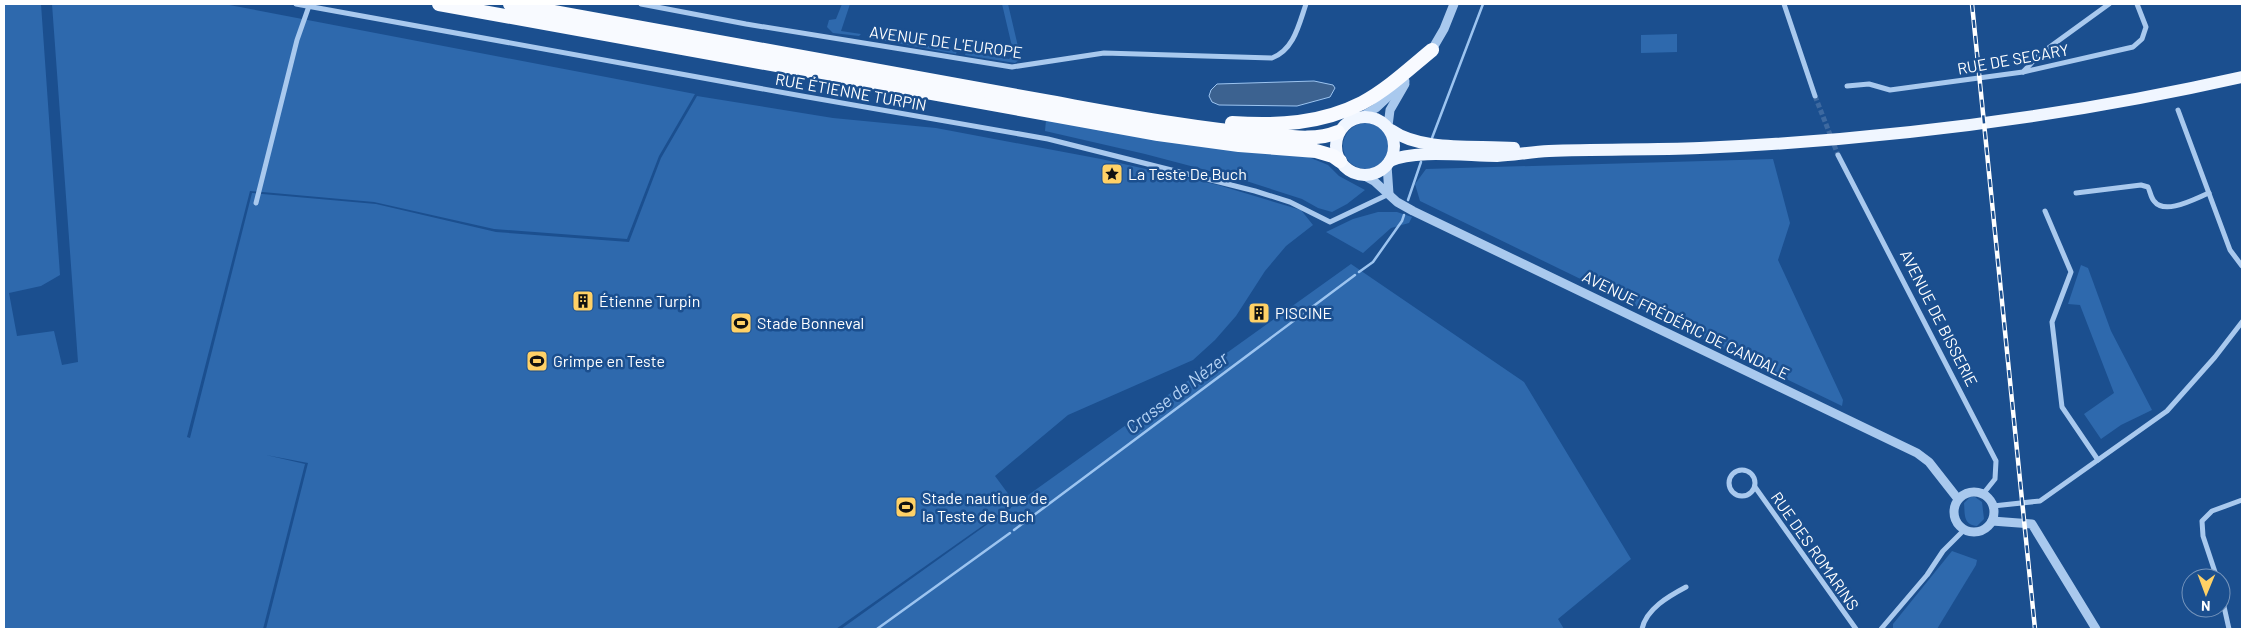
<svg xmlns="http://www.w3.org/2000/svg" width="2246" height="633" viewBox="0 0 2246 633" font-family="Barlow,sans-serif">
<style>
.green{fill:#2e69ad}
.water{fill:#3c6290;stroke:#9cc4f0}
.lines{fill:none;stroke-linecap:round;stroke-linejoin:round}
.stream{stroke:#9cc4f0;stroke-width:2.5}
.minor-tunnel{stroke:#3d69a0;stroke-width:5;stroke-dasharray:5 2.5;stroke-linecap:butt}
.minor{stroke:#a9c9ee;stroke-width:5}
.tertiary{stroke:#a9c9ee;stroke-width:9}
.primary{stroke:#f0f6ff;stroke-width:12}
.trunk{stroke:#f8faff;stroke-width:14}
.rail-casing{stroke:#fff;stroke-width:4.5}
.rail{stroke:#1b4f8f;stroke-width:2.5;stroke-dasharray:8;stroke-linecap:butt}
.labels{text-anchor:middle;stroke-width:5;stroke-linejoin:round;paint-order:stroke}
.street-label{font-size:16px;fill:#fff;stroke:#1b4f8f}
.poi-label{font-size:16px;fill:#fff;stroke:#1b4f8f;text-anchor:start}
.water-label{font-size:18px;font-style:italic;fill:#b5d3f5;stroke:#1b4f8f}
</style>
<rect width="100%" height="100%" fill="#1b4f8f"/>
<g class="green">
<polygon points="4,4 41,4 60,275 41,286 9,293 17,336 54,331 62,365 78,362 52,4 224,4 695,94 659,156 627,239 494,229 374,202 250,191 187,437 190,438 252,193 376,204 496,232 629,242 661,158 697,96 833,118 936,128 1101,159 1218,185 1301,210 1313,225 1286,246 1265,271 1236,316 1215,340 1193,360 1068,415 995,476 1015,503 836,629 266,629 308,463 266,455 305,464 263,629 4,629"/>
<polygon points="842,4 850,4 841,31 861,34 859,36 833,33 827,27 829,20 836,19"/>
<polygon points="1002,4 1008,4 1020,55 1019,60 1015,63 965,55 966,52 1009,59 1014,55"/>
<polygon points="1677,34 1677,52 1641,53 1641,35"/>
<polygon points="867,35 957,51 956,54 869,38"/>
<polygon points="1046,120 1306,156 1328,165 1339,176 1365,190 1347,204 1332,212 1318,208 1302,199 1240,179 1145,154 1045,131"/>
<circle cx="1366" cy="146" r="23"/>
<polygon points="1773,159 1790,223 1778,260 1843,400 1842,406 1420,201 1415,184 1426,169"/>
<polygon points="1378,212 1397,212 1412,217 1409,223 1391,228 1363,253 1326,232 1353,219"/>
<polygon points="1351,264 1524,382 1631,559 1558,619 1564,629 841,629"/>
<polygon points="2081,265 2088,268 2111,331 2152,410 2121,425 2101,439 2084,414 2114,393 2080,305 2068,304"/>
<path d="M1970 497H1975L1982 502 1984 519 1977 526C1963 525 1965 514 1964 503Z"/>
<polygon points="1952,551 1977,560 1976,565 1937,629 1893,629 1893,624"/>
</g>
<polygon class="water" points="1314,81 1333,85 1335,88 1330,97 1297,106 1219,105 1212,102 1209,96 1211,90 1217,84"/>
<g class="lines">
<g class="stream">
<polyline points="1432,138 1483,4"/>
<polyline points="1408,200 1421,162"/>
<polyline points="1359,272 1373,262 1402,221 1404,215"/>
<polyline points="1014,530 1355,275"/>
<polyline points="877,629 1010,533"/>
</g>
<polyline class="minor-tunnel" points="1815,96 1838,155"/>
<g class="minor">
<polyline points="296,4 802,96 1048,139 1255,191 1290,202 1330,222 1389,194"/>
<path d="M641 4 746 24 1012 67 1104 53 1272 58C1294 50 1299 24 1306 4"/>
<polyline points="1784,4 1815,96"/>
<polyline points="2023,72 2040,54 2109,4"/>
<polyline points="1847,86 1869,84 1890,90 2023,72 2133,47 2142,39 2146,27 2137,4"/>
<polyline points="2178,110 2230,250 2242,266"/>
<polyline points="1838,155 1996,461 1995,479 1983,494"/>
<path d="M2076 193 2141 185 2148 187C2150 191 2151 198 2154 201 2165 216 2196 198 2209 193"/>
<polyline points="256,203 297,40 309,6"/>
<polyline points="2045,211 2071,272 2052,322 2062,407 2098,460"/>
<circle cx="1742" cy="483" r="13"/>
<polyline points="1755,487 1856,629"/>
<polyline points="1993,506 2040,501 2167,411 2215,357 2242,322"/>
<polyline points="2217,578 2203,536 2202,521 2212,511 2242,500"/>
<polyline points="2221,593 2229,629"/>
<path d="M1642 629C1646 609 1669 596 1686 587"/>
<polyline points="1881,629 1927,575 1943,551 1964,530"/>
</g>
<g class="tertiary">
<polyline points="1430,53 1444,29 1454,4"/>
<polyline points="1361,117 1376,108 1405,81"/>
<polyline points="1388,126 1390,110 1405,84"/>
<polyline points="1387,165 1389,194"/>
<polyline points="1363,175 1374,181 1397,202 1413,211 1917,453 1929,462 1958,499"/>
<circle cx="1974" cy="512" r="20"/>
<polyline points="1992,521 2032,524 2096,629"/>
</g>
<g class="primary">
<circle cx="1365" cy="146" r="29"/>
<path d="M1391 130C1422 152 1476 145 1514 148"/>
<path d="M1390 161C1414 149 1468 156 1497 156 1514 155 1531 152 1549 151 1599 149 1649 150 1700 148 1881 140 2065 117 2242 77"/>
</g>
<g class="trunk">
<polyline points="439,4 1158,134 1239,145 1316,151 1333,156 1340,161"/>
<path d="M510 4C690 37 870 70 1050 102 1122 115 1194 129 1267 135 1290 137 1316 141 1338 132"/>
<path d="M1232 123C1277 126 1321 124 1362 103 1388 89 1410 68 1432 50"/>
</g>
<g class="rail-casing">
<polyline id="rail" points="1972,4 2035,629"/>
</g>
<use href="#rail" class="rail"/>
</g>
<defs>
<g id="sight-square" transform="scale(1.125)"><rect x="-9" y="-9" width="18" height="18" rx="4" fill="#ffd166" stroke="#1b4f8f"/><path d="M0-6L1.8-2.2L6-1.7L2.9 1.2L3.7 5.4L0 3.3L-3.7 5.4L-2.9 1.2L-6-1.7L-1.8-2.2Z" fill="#111"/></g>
<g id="building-square" transform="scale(1.125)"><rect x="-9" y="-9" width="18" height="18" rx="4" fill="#ffd166" stroke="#1b4f8f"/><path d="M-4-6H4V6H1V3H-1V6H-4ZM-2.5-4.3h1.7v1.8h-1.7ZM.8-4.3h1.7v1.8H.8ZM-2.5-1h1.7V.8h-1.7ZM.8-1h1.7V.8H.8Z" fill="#111"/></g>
<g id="stadium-square" transform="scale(1.125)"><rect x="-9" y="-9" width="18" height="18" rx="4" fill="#ffd166" stroke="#1b4f8f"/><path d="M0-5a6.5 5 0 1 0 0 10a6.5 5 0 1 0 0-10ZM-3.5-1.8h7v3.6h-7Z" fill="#111"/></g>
</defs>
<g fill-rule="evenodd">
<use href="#sight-square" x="1112" y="174"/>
<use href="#building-square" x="583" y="301"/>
<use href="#building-square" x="1259" y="313"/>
<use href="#stadium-square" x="741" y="323"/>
<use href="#stadium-square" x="537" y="361"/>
<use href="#stadium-square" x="906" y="507"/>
</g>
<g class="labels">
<g class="street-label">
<text transform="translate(946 42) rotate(8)" y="6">AVENUE DE L'EUROPE</text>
<text transform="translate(2013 59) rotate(-10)" y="6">RUE DE SECARY</text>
<text transform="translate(851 92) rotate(10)" y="6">RUE ÉTIENNE TURPIN</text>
<text transform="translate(1939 318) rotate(63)" y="6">AVENUE DE BISSERIE</text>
<text transform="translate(1686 325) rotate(26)" y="6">AVENUE FRÉDÉRIC DE CANDALE</text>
<text transform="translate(1815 551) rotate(55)" y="6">RUE DES ROMARINS</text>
</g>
<g class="poi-label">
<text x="1128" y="180">La Teste De Buch</text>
<text x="599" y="307">Étienne Turpin</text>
<text x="1275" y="319">PISCINE</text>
<text x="757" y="329">Stade Bonneval</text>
<text x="553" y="367">Grimpe en Teste</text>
<text x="922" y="504">Stade nautique de<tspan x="922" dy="18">la Teste de Buch</tspan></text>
</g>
<g class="water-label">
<text transform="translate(1177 393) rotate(-37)" y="6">Crasse de Nézer</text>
</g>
</g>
<rect width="2246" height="633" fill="none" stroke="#ffffff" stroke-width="10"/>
<g transform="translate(2206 593) rotate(181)"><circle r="24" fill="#1b4f8f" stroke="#7695bc"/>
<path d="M0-4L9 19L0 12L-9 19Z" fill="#ffd166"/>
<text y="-8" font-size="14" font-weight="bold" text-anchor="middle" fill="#ffffff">N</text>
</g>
</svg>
